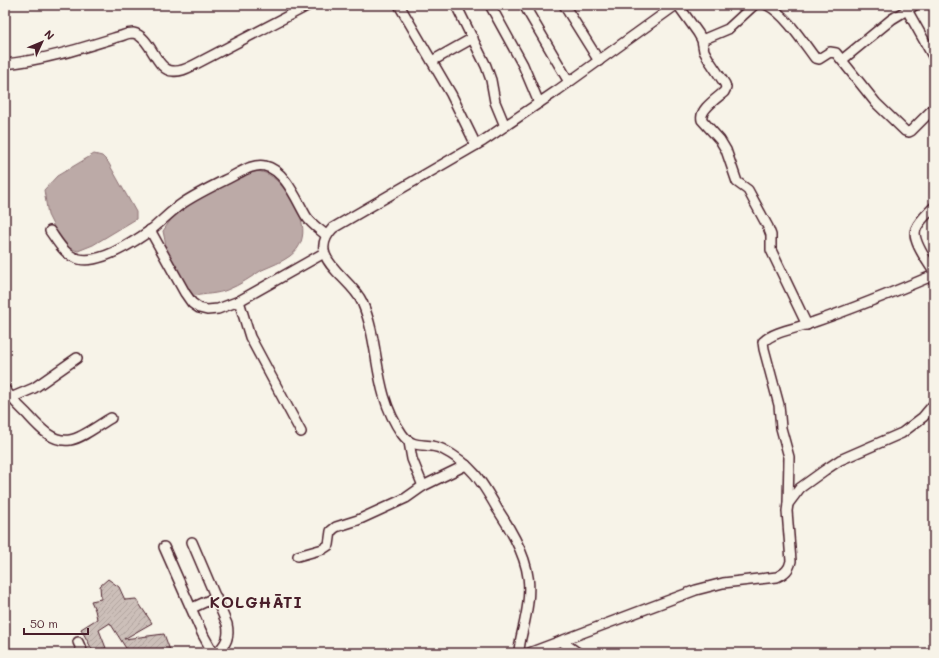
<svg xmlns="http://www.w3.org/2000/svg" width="939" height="658" viewBox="0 0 939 658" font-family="Mali,sans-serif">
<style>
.water{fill:#bcaaa7;stroke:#8e7275}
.building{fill:url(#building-hatch);stroke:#4a1f2b}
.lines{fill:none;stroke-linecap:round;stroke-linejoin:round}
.minor-casing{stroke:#4a1f2b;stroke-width:12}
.minor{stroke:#f7f3e8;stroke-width:9}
.labels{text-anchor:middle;stroke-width:3;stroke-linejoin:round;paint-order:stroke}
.district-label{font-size:16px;font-weight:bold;letter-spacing:1px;fill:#4a1f2b;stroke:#f7f3e8}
</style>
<defs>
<pattern id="building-hatch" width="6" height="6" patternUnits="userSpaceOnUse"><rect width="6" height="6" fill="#ccbfb9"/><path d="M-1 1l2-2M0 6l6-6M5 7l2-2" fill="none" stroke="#b1a49f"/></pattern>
</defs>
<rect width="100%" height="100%" fill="#f7f3e8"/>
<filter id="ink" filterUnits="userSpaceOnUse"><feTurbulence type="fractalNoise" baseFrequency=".025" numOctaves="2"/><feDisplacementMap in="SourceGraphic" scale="8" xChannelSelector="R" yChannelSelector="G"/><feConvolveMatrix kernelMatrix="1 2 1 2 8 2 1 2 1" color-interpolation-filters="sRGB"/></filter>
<g filter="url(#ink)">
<g class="water">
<polygon points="94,154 102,156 108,162 136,212 136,219 93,245 78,251 69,248 63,243 54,227 48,215 44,190 57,176"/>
<path d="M254 171C269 171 277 180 286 191 301 210 313 239 290 256 282 262 271 266 262 270 251 277 240 285 227 290 218 294 204 294 194 296L188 291 182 277 167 251 163 231 175 214 183 208 222 185Z"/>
</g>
<polygon class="building" points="108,579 119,587 125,600 136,599 152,623 124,639 164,634 171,653 129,653 110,623 99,630 106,648 94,653 81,629 97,619 95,610 91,601 101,599 100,586"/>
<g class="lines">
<g class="minor-casing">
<g id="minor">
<polyline points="399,5 451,94 476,145"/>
<polyline points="456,5 486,66 491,80 495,102 505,126"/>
<polyline points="490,5 523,65 539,103"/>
<polyline points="524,5 569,82"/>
<polyline points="564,5 599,61"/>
<path d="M678 5 698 33 702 40 704 51 709 60 725 84 726 88 724 92C716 99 699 110 702 120L720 140 726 150 737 182 748 190 768 227 771 235V250L807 325"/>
<path d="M767 5C785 14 803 42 815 58L819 59 830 52 836 53 876 103 905 131 909 132 911 131 934 108"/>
<polyline points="907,10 934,58"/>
<polyline points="702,40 728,29 754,5"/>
<polyline points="842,60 892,19 915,5"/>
<polyline points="432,61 473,38"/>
<path d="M5 64C46 60 85 47 124 35 126 34 130 33 133 33 151 36 156 71 173 71 181 72 188 68 194 65L309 5"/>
<path d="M934 207C928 213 919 221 916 229 911 240 928 262 934 272"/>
<polyline points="150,230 185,293 192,303 199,308 207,310 218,309 239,301 324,253"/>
<path d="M50 231C58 242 65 256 79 259 100 264 134 242 151 230 162 221 171 211 183 203 198 193 215 185 231 177 241 172 254 163 265 166 285 170 297 201 306 216 311 224 319 229 326 235"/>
<polyline points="239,301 250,337 301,432"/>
<path d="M5 389C11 399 19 406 27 414 38 426 52 443 70 440 83 438 100 424 111 418"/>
<polyline points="6,400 34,388 77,358"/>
<polyline points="409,442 412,459 423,486"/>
<path d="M788 504 789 457 781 428 779 405 764 349 763 342C774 331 799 328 814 322 855 308 894 292 934 275"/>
<path d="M192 542 227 624C230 637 226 644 217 653"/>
<polyline points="164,547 202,633 213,653"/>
<polyline points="298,556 323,549 329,545 331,531 336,527 358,520 406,498 423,486 466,465"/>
<polyline points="192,608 216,597"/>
<polyline points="561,641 578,653"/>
<polyline points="78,642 83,653"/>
<path d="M519 653C519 642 523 631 525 620 532 588 530 568 515 539 510 529 504 519 498 510 482 482 472 464 442 449 426 441 414 451 402 434 372 391 381 345 362 302 351 277 304 258 333 228L483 141 558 90 676 5"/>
<path d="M529 653 696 590 723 583 777 577C785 573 789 570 791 561L787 511 788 504 800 488 825 470 840 460 902 433 923 417 934 404"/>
</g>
</g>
<use href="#minor" class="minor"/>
</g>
</g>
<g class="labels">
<g class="district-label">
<text x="256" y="608">KOLGHĀTI</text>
</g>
</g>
<rect width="939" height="658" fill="none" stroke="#f7f3e8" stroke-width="20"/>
<rect x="10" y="10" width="919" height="638" fill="none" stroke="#4a1f2b" stroke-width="1.5" filter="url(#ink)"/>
<g transform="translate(42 42) rotate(46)" stroke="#f7f3e8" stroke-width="3" paint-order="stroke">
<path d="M0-3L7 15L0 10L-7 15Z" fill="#4a1f2b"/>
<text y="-6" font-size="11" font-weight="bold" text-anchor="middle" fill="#4a1f2b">N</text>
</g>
<path d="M24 628v6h64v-6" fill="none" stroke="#4a1f2b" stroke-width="2"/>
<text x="30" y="628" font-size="12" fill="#4a1f2b" stroke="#f7f3e8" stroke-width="3" paint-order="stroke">50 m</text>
</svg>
